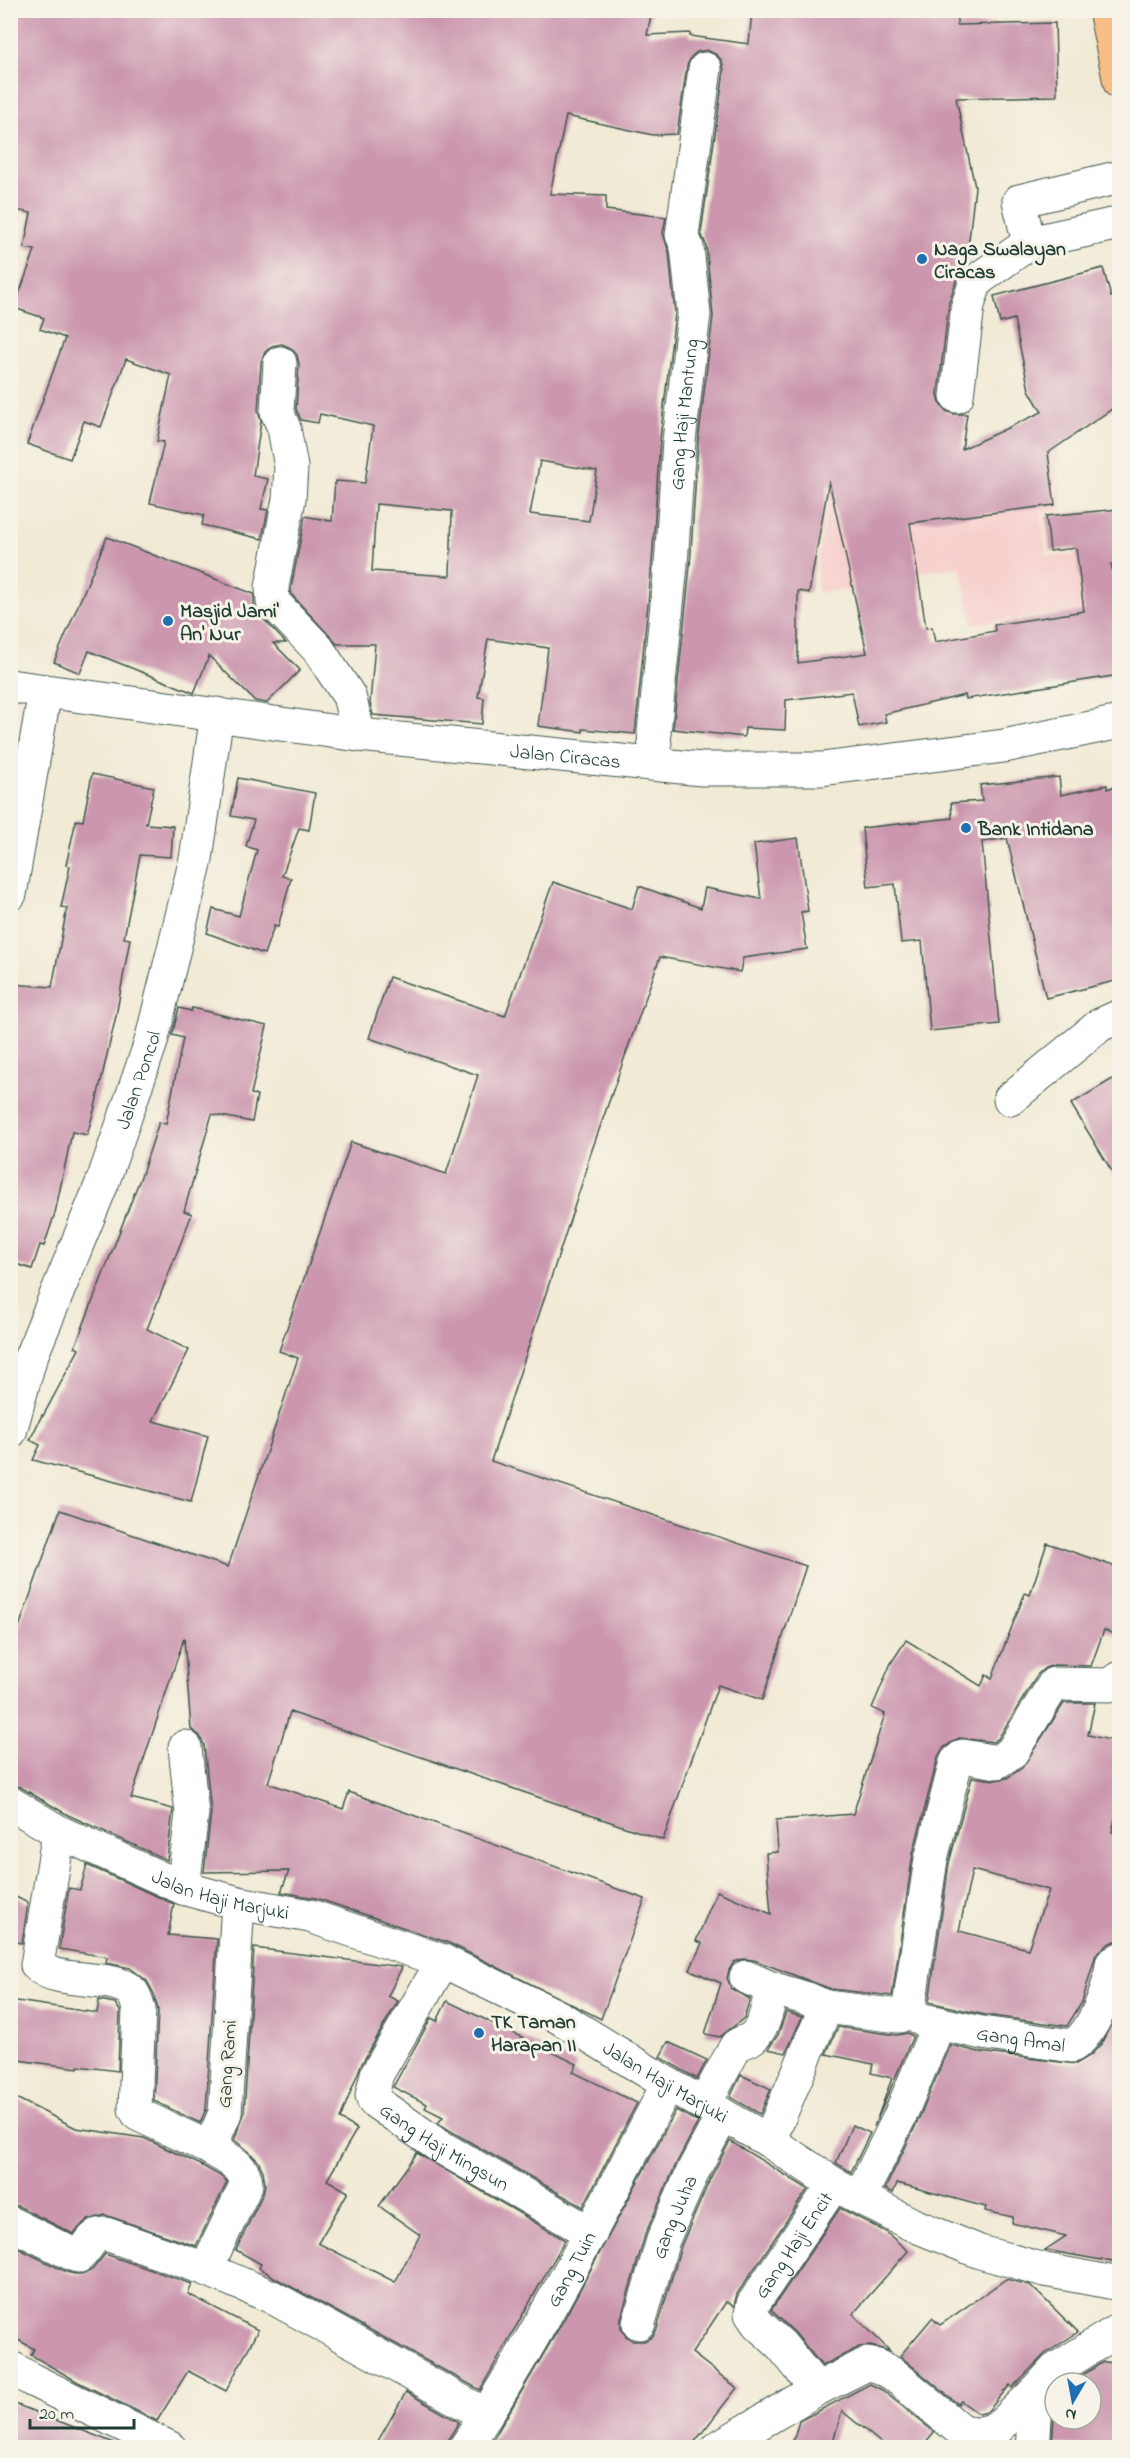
<svg xmlns="http://www.w3.org/2000/svg" width="1130" height="2458" viewBox="0 0 1130 2458" font-family="'Indie Flower',sans-serif">
<style>
.built{fill:#f7d0ce}
.building{fill:#cb96ae;fill-rule:evenodd}
.lines{fill:none;stroke-linecap:round;stroke-linejoin:round}
.minor-casing{stroke:#3e574c;stroke-width:35}
.highway-casing{stroke:#3e574c;stroke-width:35}
.minor{stroke:#fff;stroke-width:33}
.highway{stroke:#f7be87;stroke-width:33}
.poi-dot{fill:#1f6fb2;stroke:#f7f3e8;stroke-width:2}
.labels{text-anchor:middle;stroke-width:6;stroke-linejoin:round;paint-order:stroke}
.poi-label{font-size:20px;font-weight:bold;fill:#1f3d34;stroke:#f7f3e8;text-anchor:start}
.street-label{font-size:20px;fill:#1f3d34;stroke:#f7f3e8}
</style>
<rect width="100%" height="100%" fill="#f7f3e8"/>
<filter id="ink" filterUnits="userSpaceOnUse"><feTurbulence type="fractalNoise" baseFrequency=".0167" numOctaves="2"/><feDisplacementMap in="SourceGraphic" scale="12" xChannelSelector="R" yChannelSelector="G"/><feConvolveMatrix kernelMatrix="1 2 1 2 8 2 1 2 1" color-interpolation-filters="sRGB"/></filter>
<filter id="wash" filterUnits="userSpaceOnUse"><feTurbulence type="fractalNoise" baseFrequency=".008" numOctaves="4" result="noise"/><feDisplacementMap in="SourceGraphic" scale="24" xChannelSelector="R" yChannelSelector="G"/><feGaussianBlur stdDeviation="1.35" result="paint"/><feColorMatrix in="noise" values="0 0 0 0 0 0 0 0 0 0 0 0 0 0 0 0 0 1.4 0 .05"/><feComposite in="paint" operator="in"/></filter>
<g filter="url(#wash)">
<rect width="100%" height="100%" fill="#f1ead5"/>
<polygon class="built" points="1057,449 1062,509 1041,514 1047,556 1076,555 1085,611 973,624 960,567 894,575 878,589 817,592 818,557 837,451 930,462"/>
<g id="blocks">
<g class="building">
<path d="M10 10H652L647 35 690 33V36L749 44 752 10H876L875 14 957 15V25L1055 23 1057 96 956 98 975 187 966 265 958 275 949 303 938 394 940 403 946 411 954 414H967L962 449 1042 412 1029 390 1014 319 1000 323 994 296 1103 268 1111 297 1119 294V404L1048 453 1055 505 910 523 926 628 932 627 935 642 995 631 994 625 1084 611 1076 548 1050 551 1046 516 1119 509V563L1111 564 1119 605V675L966 699 965 695 884 714 886 722 859 727 852 692 786 700 785 730 745 728 744 737 673 729 690 566 698 443 713 316 706 245 701 233 724 71 722 61 717 55 707 50 697 52 691 57 687 66 677 134 653 135 566 116 550 194 606 196V210L666 217 663 233 669 252 675 314 660 439 652 563 635 734 583 729V732L538 726 548 648 488 639 478 697 484 698 482 724 373 715 370 703 375 644H337L291 594V588L305 516 332 521 335 481 365 483 373 426 320 414 318 423 301 420 296 409 299 364 297 355 291 348 282 344 272 346 265 352 261 362 258 411 261 421 253 476 268 479 261 509 268 510 262 539 202 525 204 515 150 503 164 442 157 441 171 375 126 359 101 427 84 421 70 459 27 444 65 338 40 329 44 318 14 308 35 250 24 248 31 213 10 209ZM540 461 597 471 589 521 530 514ZM829 481 867 653 798 663V591L809 593ZM376 504 452 511 450 576 372 571Z"/>
<polygon points="107,537 254,594 254,604 259,614 286,643 273,643 300,670 267,703 255,701 209,656 194,693 89,651 80,673 54,662"/>
<polygon points="92,774 154,787 146,824 173,826 171,857 140,855 124,938 130,939 116,1016 95,1107 87,1135 72,1132 55,1213 44,1246 40,1245 32,1269 10,1262 10,984 52,987 67,908 61,907 70,866 66,865 76,820 83,821"/>
<polygon points="1059,777 1061,795 1107,785 1107,789 1119,785 1119,980 1046,998 1007,838 982,842 999,1024 930,1031 922,941 901,943 895,884 868,887 862,828 952,818 951,803 982,801 980,785"/>
<polygon points="238,778 315,793 309,830 299,828 282,876 291,878 278,927 274,926 264,954 207,933 213,909 239,916 257,850 246,846 254,820 231,816"/>
<polygon points="798,838 808,911 801,912 807,949 743,958 740,972 660,957 587,1164 588,1165 491,1461 806,1566 762,1700 718,1685 663,1840 290,1712 268,1783 343,1809 349,1792 645,1899 601,2019 449,1943 316,1898 281,1892 289,1871 204,1872 211,1812 204,1745 200,1736 191,1729 184,1638 131,1798 173,1809 167,1860 68,1815 20,1787 10,1784 10,1627 18,1630 60,1510 228,1567 298,1358 279,1351 351,1142 446,1174 478,1075 369,1038 389,977 505,1016 553,882 632,909 639,886 701,908 705,888 761,899 754,844"/>
<polygon points="179,1008 191,1011 192,1008 267,1026 251,1094 257,1095 252,1122 212,1114 184,1211 192,1214 147,1329 189,1350 153,1421 208,1436 191,1502 33,1460 40,1445 30,1440 42,1415 43,1416 79,1349 75,1347 143,1171 159,1122 166,1124 183,1038 172,1035"/>
<polygon points="1119,1075 1119,1183 1071,1104"/>
<polygon points="1047,1543 1119,1568 1119,1636 1104,1630 1091,1666 1054,1665 1045,1668 1038,1674 998,1739 993,1742 959,1738 943,1748 938,1757 913,1854 892,1996 831,1989 754,1960 743,1959 734,1962 729,1970 727,1978 731,1989 750,1999 744,2018 720,2037 705,2034 721,1983 690,1970 702,1943 696,1941 717,1891 771,1914 766,1853 778,1852 776,1820 853,1814 885,1714 872,1708 891,1663 906,1640 981,1686 986,1675 992,1678 1025,1593 1030,1595"/>
<path d="M1064 1703H1095L1088 1735 1119 1742V1802L1112 1832 1119 1836V1940L1110 1943 1096 1954 1082 2002 1067 2026 985 2015 929 2002 949 1863 972 1777 995 1780 1007 1778 1022 1768ZM972 1870 1049 1890 1028 1949 959 1931Z"/>
<polygon points="87,1865 174,1904 168,1935 217,1939 206,2109 200,2123 154,2101 158,2010 154,1994 147,1981 130,1968 106,1963 107,1957 59,1949 69,1888 80,1890"/>
<polygon points="10,1894 28,1903 22,1943 10,1941"/>
<polygon points="254,1948 402,1967 388,1996 398,2001 361,2065 340,2119 357,2129 327,2180 348,2192 318,2243 395,2282 420,2235 379,2206 417,2153 565,2240 480,2390 277,2279 259,2268 261,2264 236,2250 263,2193 265,2184 263,2171 258,2161 246,2149 234,2140 244,2114"/>
<polygon points="10,2000 97,2013 99,2000 115,2003 120,2011 118,2071 78,2066 78,2068 10,2059"/>
<polygon points="447,2001 577,2064 573,2072 637,2103 583,2207 449,2130 438,2123 443,2117 425,2108 427,2104 393,2087 431,2018 437,2021"/>
<polygon points="1119,2009 1119,2263 1045,2250 1066,2236 1012,2223 1013,2217 985,2211 986,2207 897,2183 893,2193 885,2189 916,2125 950,2045 979,2052 1076,2064 1091,2055 1101,2044"/>
<polygon points="786,2012 802,2017 786,2053 768,2049 778,2035"/>
<polygon points="838,2027 897,2035 907,2033 913,2036 874,2127 892,2078 871,2073 873,2064 826,2054"/>
<polygon points="668,2042 707,2060 697,2079 660,2057"/>
<polygon points="741,2075 771,2089 760,2114 730,2097"/>
<polygon points="10,2095 76,2128 144,2138 201,2165 222,2177 227,2182 196,2246 105,2215 86,2221 73,2234 18,2206 10,2205"/>
<polygon points="676,2110 698,2122 677,2162 645,2235 621,2318 621,2328 626,2336 633,2341 644,2341 652,2337 657,2329 681,2246 711,2177 730,2141 808,2189 737,2294 734,2306 726,2302 692,2353 737,2388 690,2448 488,2448 562,2323"/>
<polygon points="852,2125 870,2133 851,2172 836,2163"/>
<polygon points="840,2208 886,2232 908,2251 853,2314 890,2351 870,2346 859,2347 822,2366 795,2333 771,2310"/>
<polygon points="10,2244 66,2272 75,2274 84,2274 92,2270 105,2254 192,2284 188,2294 258,2330 226,2391 188,2371 157,2421 78,2382 31,2355 34,2349 10,2335"/>
<polygon points="1006,2279 1030,2285 1078,2332 1045,2354 1012,2388 1010,2385 987,2412 979,2414 961,2401 958,2404 900,2356 932,2318 940,2325"/>
<polygon points="1103,2362 1119,2363 1117,2392 1119,2392 1119,2448 1052,2444 1055,2402 1055,2419 1091,2419 1091,2383 1070,2383"/>
<polygon points="870,2384 882,2390 934,2432 921,2448 887,2448 842,2411 831,2448 791,2448 799,2421"/>
<polygon points="406,2392 459,2422 449,2438 446,2448 374,2448"/>
<polygon points="10,2402 122,2446 122,2448 10,2448"/>
</g>
</g>
</g>
<g filter="url(#ink)">
<use href="#blocks" fill-opacity="0" stroke="#3e574c" stroke-width="1.5"/>
<g class="lines">
<g class="minor-casing">
<g id="minor">
<polyline points="1029,243 1019,201 1120,177"/>
<polyline points="280,363 277,412 284,428 291,467 289,499 272,587 273,602 318,649 349,696 359,735"/>
<polyline points="957,396 968,305 976,281 1029,243 1120,223"/>
<path id="s1" d="M10 686 359 735 702 769H822L1004 746 1120 722"/>
<path id="s2" d="M656 763 654 732 671 565 679 441 694 314 687 247 682 235 705 69"/>
<polyline points="10,894 45,691"/>
<polyline points="1010,1099 1100,1025 1120,1016"/>
<path id="s3" d="M10 1432 30 1359 103 1181 151 1042 196 859 217 714"/>
<path id="s4" d="M10 1803 59 1832 183 1888 238 1903 310 1916 443 1961 557 2016 668 2084 769 2141 834 2184 911 2224 980 2252 1045 2270 1120 2284"/>
<path d="M59 1832 37 1965C58 1986 114 1973 132 1992 136 1997 137 2003 139 2009L135 2109 139 2115 210 2148"/>
<polyline points="183,1888 192,1814 185,1747"/>
<path d="M238 1903 225 2113 210 2148C224 2157 247 2166 246 2185L206 2269 272 2297 486 2415"/>
<path id="s5" d="M443 1961 377 2074 372 2095 374 2101 439 2146 591 2233"/>
<polyline points="771,1988 808,1999 826,2007"/>
<polyline points="908,2013 931,1859 956,1762 963,1756 997,1762 1012,1752 1054,1684 1110,1685 1120,1678"/>
<path d="M705 2103 736 2046C742 2041 748 2042 753 2037 765 2027 769 2003 771 1988L746 1977"/>
<path id="s6" d="M769 2141 826 2007 899 2016 908 2013 924 2020 982 2033 1072 2046C1093 2034 1110 1988 1112 1964L1120 1959"/>
<polyline points="860,2197 899,2118 939,2023"/>
<path d="M10 2223 74 2255 79 2256C89 2248 91 2233 106 2234L206 2269"/>
<path id="s7" d="M639 2323 663 2240 694 2169 723 2115"/>
<polyline points="10,2367 32,2380 170,2448"/>
<path id="s8" d="M817 2389 781 2345 758 2324 751 2314 753 2304 834 2184"/>
<path id="s9" d="M465 2448C541 2332 604 2207 668 2084"/>
<polyline points="717,2448 817,2389 867,2364 878,2366 893,2374 959,2429 974,2435 997,2429 1037,2390"/>
<polyline points="1033,2448 1037,2390 1055,2370 1120,2329"/>
</g>
</g>
<g class="highway-casing">
<polyline id="highway" points="1105,10 1120,83"/>
</g>
<use href="#minor" class="minor"/>
<use href="#highway" class="highway"/>
</g>
</g>
<g class="poi-dot">
<circle cx="922" cy="259" r="6"/>
<circle cx="168" cy="621" r="6"/>
<circle cx="966" cy="828" r="6"/>
<circle cx="479" cy="2033" r="6"/>
</g>
<g class="labels">
<g class="poi-label">
<text x="934" y="255">Naga Swalayan<tspan x="934" dy="23">Ciracas</tspan></text>
<text x="180" y="617">Masjid Jami'<tspan x="180" dy="23">An' Nur</tspan></text>
<text x="978" y="835">Bank Intidana</text>
<text x="491" y="2028">TK Taman<tspan x="491" dy="23">Harapan II</tspan></text>
</g>
<g class="street-label">
<text dy="7" stroke="none"><textPath href="#s2" startOffset="350">Gang Haji Mantung</textPath></text>
<text dy="7" stroke="none"><textPath href="#s1" startOffset="560">Jalan Ciracas</textPath></text>
<text dy="7" stroke="none"><textPath href="#s3" startOffset="375">Jalan Poncol</textPath></text>
<text dy="7" stroke="none"><textPath href="#s4" startOffset="231">Jalan Haji Marjuki</textPath></text>
<text dy="7" stroke="none"><textPath href="#s6" startOffset="345">Gang Amal</textPath></text>
<text transform="translate(226 2064) rotate(-86)" y="7">Gang Rami</text>
<text dy="7" stroke="none"><textPath href="#s4" startOffset="717">Jalan Haji Marjuki</textPath></text>
<text dy="7" stroke="none"><textPath href="#s5" startOffset="243">Gang Haji Mingsun</textPath></text>
<text dy="7" stroke="none"><textPath href="#s7" startOffset="112">Gang Juha</textPath></text>
<text dy="7" stroke="none"><textPath href="#s8" startOffset="182">Gang Haji Encit</textPath></text>
<text dy="7" stroke="none"><textPath href="#s9" startOffset="208">Gang Tuin</textPath></text>
</g>
</g>
<rect width="1130" height="2458" fill="none" stroke="#f7f3e8" stroke-width="36"/>
<g transform="translate(1073 2401) rotate(190)"><circle r="28" fill="#f7f3e8" stroke="#a1aaa0" stroke-width="1.5"/>
<path d="M0-4.5L10 22L0 15L-10 22Z" fill="#1f6fb2"/>
<text y="-9" font-size="16" font-weight="bold" text-anchor="middle" fill="#1f3d34">N</text>
</g>
<path d="M30 2419v9h104v-9" fill="none" stroke="#1f3d34" stroke-width="3"/>
<text x="39" y="2419" font-size="18" fill="#1f3d34" stroke="#f7f3e8" stroke-width="4.5" paint-order="stroke">20 m</text>
</svg>
